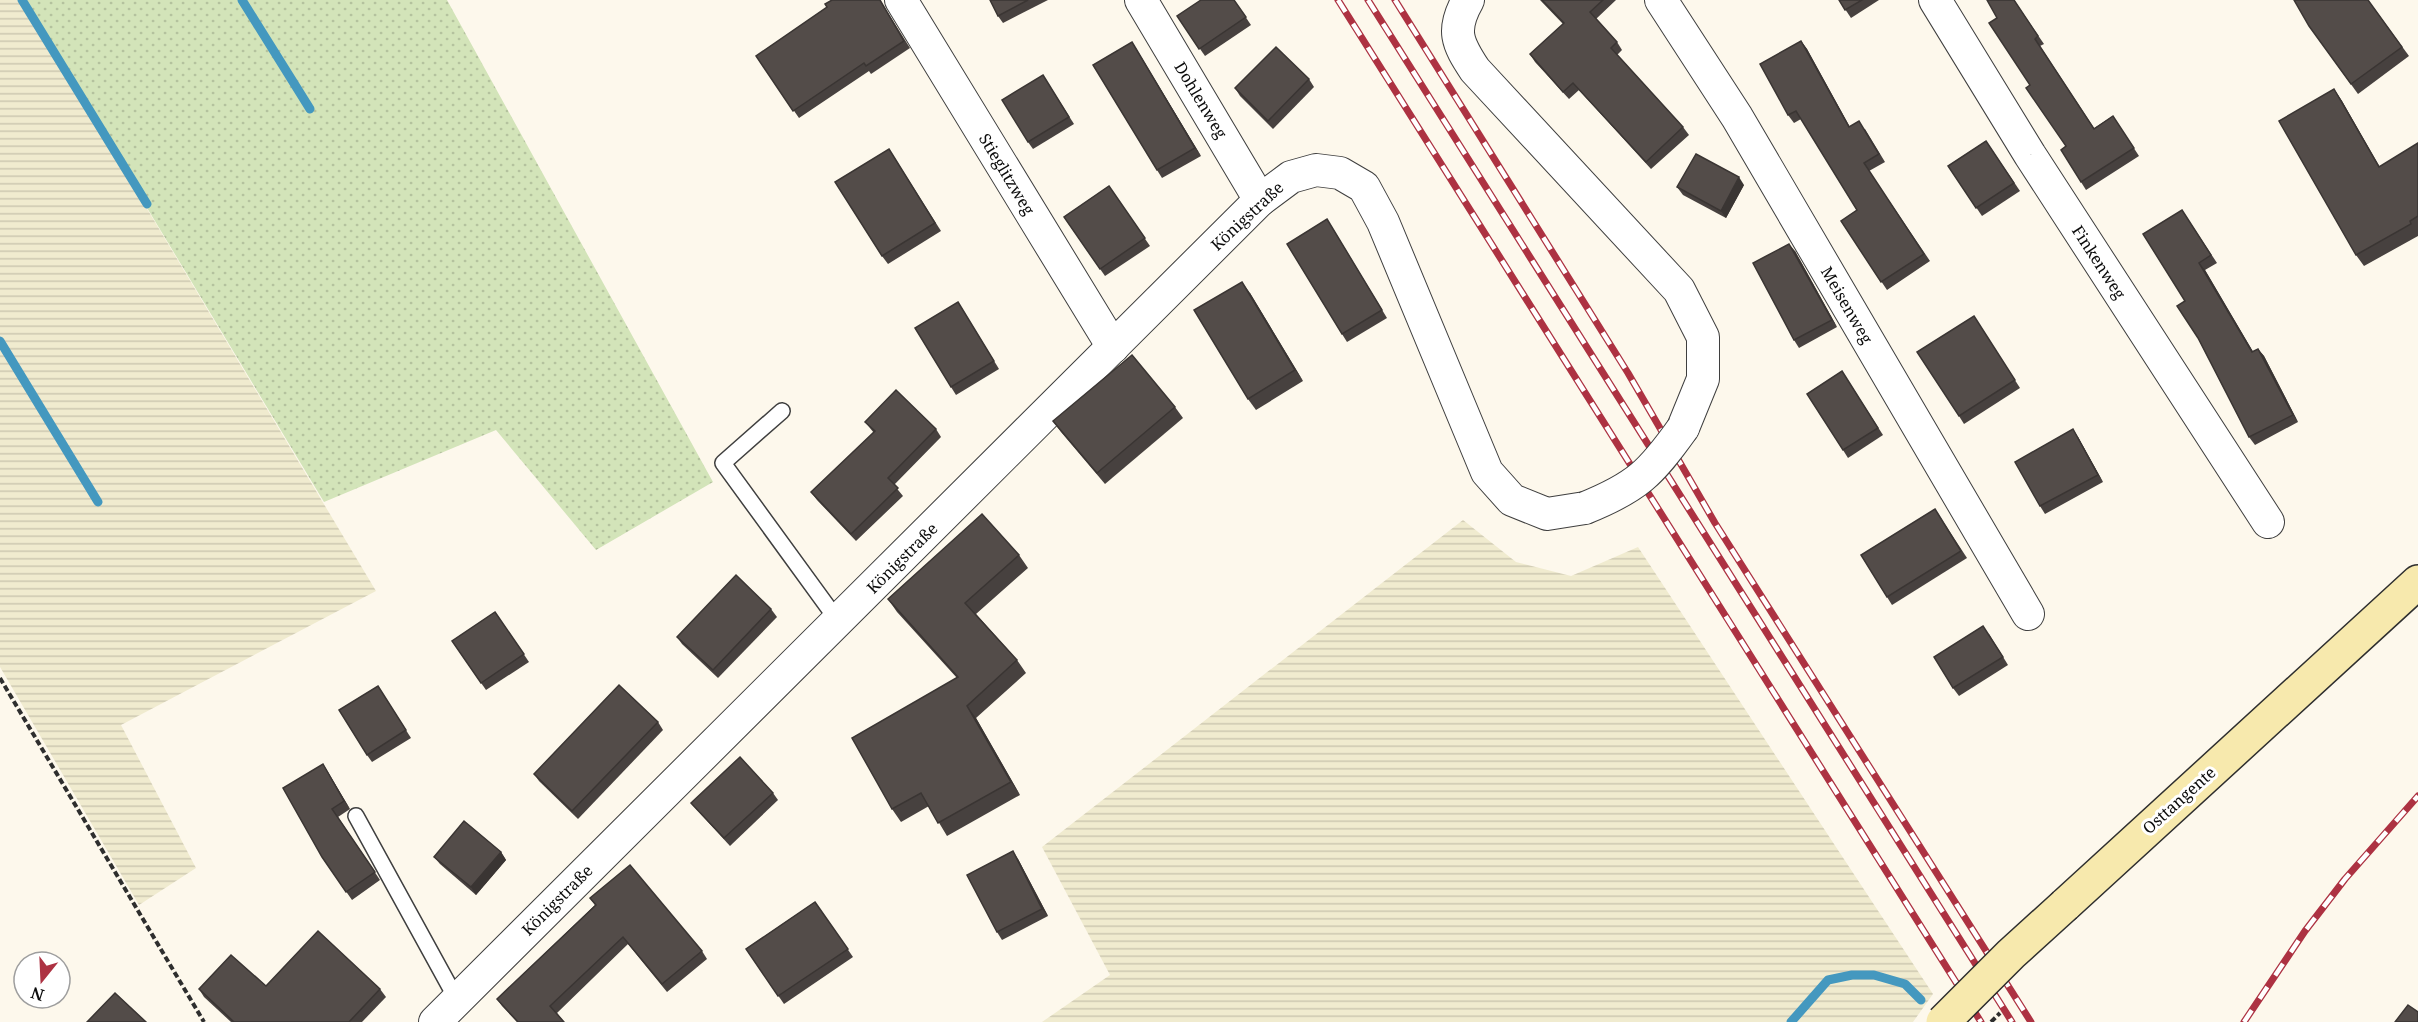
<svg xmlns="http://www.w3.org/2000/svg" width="2418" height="1022" viewBox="0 0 2418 1022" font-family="'Noto Serif',serif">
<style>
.farmland{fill:url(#farmland-rules)}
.grass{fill:url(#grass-dots)}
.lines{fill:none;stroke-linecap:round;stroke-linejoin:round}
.stream{stroke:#4498bf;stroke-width:9}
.service-casing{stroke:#3f3f3f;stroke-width:18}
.minor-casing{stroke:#3f3f3f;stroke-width:34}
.secondary-casing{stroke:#2e2e2e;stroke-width:36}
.path{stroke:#2e2e2e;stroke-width:4;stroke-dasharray:6 3;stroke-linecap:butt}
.service{stroke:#fff;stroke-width:15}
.minor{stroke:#fff;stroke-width:32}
.secondary{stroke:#f7e9ad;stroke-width:33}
.rail-casing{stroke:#ad3242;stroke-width:7}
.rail{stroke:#fff;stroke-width:4.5;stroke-dasharray:14;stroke-linecap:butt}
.minor-bridge-casing{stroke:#3f3f3f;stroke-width:34;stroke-linecap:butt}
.secondary-bridge-casing{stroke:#2e2e2e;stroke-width:36;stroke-linecap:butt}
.path-bridge{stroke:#2e2e2e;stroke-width:4;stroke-dasharray:6 3;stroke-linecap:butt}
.minor-bridge{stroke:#fff;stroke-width:32}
.secondary-bridge{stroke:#f7e9ad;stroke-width:33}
.wall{fill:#47413f}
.shaded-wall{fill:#3a3533}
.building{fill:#534c49;stroke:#3a3533;stroke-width:1.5}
.labels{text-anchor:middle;stroke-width:6;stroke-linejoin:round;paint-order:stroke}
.street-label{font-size:16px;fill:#0c0c0c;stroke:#fff}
</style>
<defs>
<pattern id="farmland-rules" width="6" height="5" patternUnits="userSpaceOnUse" patternTransform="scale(1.5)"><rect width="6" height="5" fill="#f0ebcf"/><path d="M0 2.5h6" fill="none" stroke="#cdc8b1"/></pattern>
<pattern id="grass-dots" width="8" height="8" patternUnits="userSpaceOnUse" patternTransform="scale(1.5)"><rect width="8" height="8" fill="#d3e4b9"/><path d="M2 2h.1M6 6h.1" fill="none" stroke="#b4c29e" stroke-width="1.8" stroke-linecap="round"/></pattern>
</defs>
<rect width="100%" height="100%" fill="#fdf8ec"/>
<g class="farmland">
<polygon points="0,0 22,0 376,591 121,725 196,868 139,905 0,667"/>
<polygon points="1463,520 1516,562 1571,576 1638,547 1933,994 1913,1022 1042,1022 1110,975 1042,847"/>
</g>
<polygon class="grass" points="22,0 447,0 713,482 596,550 496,430 324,502"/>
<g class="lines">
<g class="stream">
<polyline points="22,0 147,204"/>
<polyline points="242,0 310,109"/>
<polyline points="0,341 98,502"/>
<polyline points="1791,1022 1828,980 1852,975 1874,975 1905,984 1921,1000"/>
</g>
<g class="service-casing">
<g id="service">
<polyline points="782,411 723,463 838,621"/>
<polyline points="356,816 457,1000"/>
</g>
</g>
<g class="minor-casing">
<g id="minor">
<polyline points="901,0 1113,347"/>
<polyline points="1141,0 1260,200"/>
<path d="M1468 0C1451 30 1457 43 1475 70L1679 290 1703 337V379L1683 428"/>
<polyline points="1661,0 1737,117 2028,614"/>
<polyline points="1935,0 2030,155 2268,522"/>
<polyline points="435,1022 1260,200 1291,177 1316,170 1340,173 1364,187 1383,222 1487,472 1512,500 1547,514 1585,508"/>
</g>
</g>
<g class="secondary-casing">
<polyline id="secondary" points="2065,905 2418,582"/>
</g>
<polyline class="path" points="0,678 204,1022"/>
<use href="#service" class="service"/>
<use href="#minor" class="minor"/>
<use href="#secondary" class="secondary"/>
<g class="rail-casing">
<g id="rail">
<polyline points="1338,0 1981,1022"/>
<polyline points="1368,0 2012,1022"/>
<polyline points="1395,0 1628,373 1715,523 2031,1022"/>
<polyline points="2244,1022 2305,931 2345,879 2418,796"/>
</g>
</g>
<use href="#rail" class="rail"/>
<g class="minor-bridge-casing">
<path id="minor-bridge" d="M1585 508C1637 487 1651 473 1683 428"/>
</g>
<g class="secondary-bridge-casing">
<polyline id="secondary-bridge" points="1943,1022 2011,954 2065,905"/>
</g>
<polyline class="path-bridge" points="1991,1022 2000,1013"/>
<use href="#minor-bridge" class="minor-bridge"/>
<use href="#secondary-bridge" class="secondary-bridge"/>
</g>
<g class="wall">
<polygon points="880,0 910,48 871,74 869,71 799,118 756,56"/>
<polygon points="990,0 1048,0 1003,23 998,16"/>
<polygon points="1234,0 1251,25 1205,56 1177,16"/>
<polygon points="1540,0 1616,0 1596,19 1617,42 1622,50 1617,55 1683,127 1689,135 1651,169 1579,90 1569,99 1535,62 1530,54 1563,24"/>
<polygon points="1839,0 1879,0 1851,18"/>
<polygon points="2014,0 2044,44 2040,46 2094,128 2113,116 2139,156 2086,190 2081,182 2066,146 1997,18"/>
<polygon points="2368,0 2409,56 2358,94 2309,26"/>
<polygon points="1801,41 1807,49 1850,127 1865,129 1885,162 1869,171 1930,261 1887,290 1841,221 1857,210 1801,119 1794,123 1788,115"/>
<polygon points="1132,42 1201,156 1162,178 1157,170"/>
<polygon points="1309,79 1314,87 1273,129 1240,96 1235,88"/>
<polygon points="1048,83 1074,124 1033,149 1028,142"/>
<polygon points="2334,89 2342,101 2380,167 2418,143 2418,236 2364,266 2356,255"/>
<polygon points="1986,141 2020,191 1982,216 1948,166"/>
<polygon points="889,149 941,231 888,264 882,256"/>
<polygon points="1744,185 1726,218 1683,195 1677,187"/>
<polygon points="1109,186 1150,246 1105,276 1064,217"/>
<polygon points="2182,210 2217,263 2205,270 2253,352 2258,349 2264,356 2298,422 2255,445 2249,437 2198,338 2185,301"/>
<polygon points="1332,227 1387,318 1347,342 1342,334"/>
<polygon points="1795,251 1837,327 1799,348 1794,340"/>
<polygon points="1250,293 1303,381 1256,410 1248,399"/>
<polygon points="958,302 999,369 956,395 951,387"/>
<polygon points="1979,324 2020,388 1964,424 1959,416"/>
<polygon points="1847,379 1883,435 1848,458 1843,450"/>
<polygon points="1175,407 1183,418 1105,484 1061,432 1053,421"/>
<polygon points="865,422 936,429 941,437 894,485 903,496 856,541 817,500 811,492 874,433"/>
<polygon points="2078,437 2103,482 2045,514 2040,506"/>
<polygon points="1935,509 1967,558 1892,605 1887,597"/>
<polygon points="1019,555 1028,568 976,614 1017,660 1026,673 976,718 1020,795 947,836 929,806 901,822 892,809 957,678 897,612 888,599"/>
<polygon points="771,609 777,617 718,678 682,644 677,637"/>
<polygon points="495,612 529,662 486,690 452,641"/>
<polygon points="1989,634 2008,665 1959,696 1953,688"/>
<polygon points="383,694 411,738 372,762 367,755"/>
<polygon points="658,722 663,730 578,819 539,781 534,774"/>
<polygon points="323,764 350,809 338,817 380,880 352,900 322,857"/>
<polygon points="773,793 778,800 730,846 697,810 691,803"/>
<polygon points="501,852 506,860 476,895 440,864 434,857"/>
<polygon points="1018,859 1048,916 1002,940 997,932"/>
<polygon points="590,898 702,951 707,959 667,992 628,944 557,1013 564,1022 517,1022 502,1006 497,999 595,905"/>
<polygon points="815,902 853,957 784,1004 746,949"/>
<polygon points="266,986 380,989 386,997 362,1022 231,1022 204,997 199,989"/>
</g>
<g class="shaded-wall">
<polygon points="1801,41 1807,49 1854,135 1849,127"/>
<polygon points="1132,42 1137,50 1201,156 1195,148"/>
<polygon points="2334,89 2342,101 2386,179 2379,167"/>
<polygon points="1739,177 1744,185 1726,218 1721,211"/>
<polygon points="1789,244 1795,251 1837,327 1832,320"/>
<polygon points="2199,263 2205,270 2258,360 2252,352"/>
<polygon points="1242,282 1250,293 1303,381 1295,370"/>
<polygon points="2258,349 2264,356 2298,422 2293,415"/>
<polygon points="2073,429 2078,437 2103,482 2098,475"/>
<polygon points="967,706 976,718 1020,795 1011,782"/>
<polygon points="323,764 328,772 350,809 344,801"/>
<polygon points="1013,851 1018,859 1048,916 1042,909"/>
<polygon points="501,852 506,860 476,895 471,887"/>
</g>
<g class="building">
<polygon points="832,0 880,0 904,41 866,66 864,63 793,111 756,56 827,7 825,4"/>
<polygon points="990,0 1028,0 998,16"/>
<polygon points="1201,0 1234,0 1246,17 1199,49 1177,16"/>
<polygon points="1542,0 1603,0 1590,12 1617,42 1611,48 1683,127 1646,162 1573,83 1563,92 1530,54 1564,23"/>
<polygon points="1839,0 1862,0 1845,10"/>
<polygon points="1987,0 2014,0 2038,36 2035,39 2094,129 2113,116 2134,148 2081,182 2061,150 2066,146 2026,88 2030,85 1989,23 1997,18"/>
<polygon points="2294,0 2368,0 2402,47 2351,84 2309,26"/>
<polygon points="1801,41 1849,127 1859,121 1879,154 1864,163 1924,254 1881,282 1841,221 1857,210 1796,111 1788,115 1760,64"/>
<polygon points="1132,42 1195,148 1157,170 1093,65"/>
<polygon points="1276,47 1309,79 1268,121 1235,88"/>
<polygon points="1043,75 1069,117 1028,142 1002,100"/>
<polygon points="2334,89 2379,167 2418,143 2418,216 2410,221 2411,224 2356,255 2279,121"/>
<polygon points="1986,141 2014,183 1976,208 1948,166"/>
<polygon points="889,149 935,223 882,256 835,182"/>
<polygon points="1696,154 1739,177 1721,211 1677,187"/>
<polygon points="1109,186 1145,238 1100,269 1064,217"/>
<polygon points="2182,210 2211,255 2199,263 2252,352 2258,349 2293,415 2249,437 2198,338 2177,306 2185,301 2143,234"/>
<polygon points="1327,219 1382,310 1342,334 1287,244"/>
<polygon points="1789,244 1832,320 1794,340 1753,263"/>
<polygon points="1242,282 1295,370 1248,399 1194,310"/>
<polygon points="958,302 994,361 951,387 915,328"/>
<polygon points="1974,316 2015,380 1959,416 1917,352"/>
<polygon points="1132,355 1175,407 1097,473 1053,421"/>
<polygon points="1842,371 1878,428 1843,450 1807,394"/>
<polygon points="896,390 936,429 888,478 898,488 851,534 811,492 875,431 865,422"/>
<polygon points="2073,429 2098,475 2040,506 2015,462"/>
<polygon points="1935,509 1961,551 1887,597 1861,555"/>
<polygon points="982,514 1019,555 965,603 1017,660 967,706 1011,782 938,823 921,793 892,809 852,738 958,677 888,599"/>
<polygon points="736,575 771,609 713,670 677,637"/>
<polygon points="495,612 524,654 481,683 452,641"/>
<polygon points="1983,626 2003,657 1953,688 1934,657"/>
<polygon points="619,685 658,722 572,811 534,774"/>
<polygon points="378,686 406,730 367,755 339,710"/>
<polygon points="740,757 773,793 724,838 691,803"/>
<polygon points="323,764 344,801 332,809 375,872 346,892 322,857 283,788"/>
<polygon points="464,821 501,852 471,887 434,857"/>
<polygon points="1013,851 1042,909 997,932 967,875"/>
<polygon points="630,865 702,951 662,984 623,937 550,1006 564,1022 518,1022 497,999 596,905 590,898"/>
<polygon points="815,902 848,949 778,996 746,949"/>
<polygon points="318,931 380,989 349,1022 234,1022 199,989 231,955 266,986"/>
<polygon points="115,993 146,1022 87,1022"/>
<polygon points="2408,1005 2418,1012 2418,1022 2395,1022"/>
</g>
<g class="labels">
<g class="street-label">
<text transform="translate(1201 100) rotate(59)" y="6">Dohlenweg</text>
<text transform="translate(1007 174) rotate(59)" y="6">Stieglitzweg</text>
<text transform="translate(1247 216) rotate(-43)" y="6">Königstraße</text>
<text transform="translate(2099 262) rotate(57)" y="6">Finkenweg</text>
<text transform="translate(1847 305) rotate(60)" y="6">Meisenweg</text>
<text transform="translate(902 558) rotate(-45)" y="6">Königstraße</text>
<text transform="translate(2179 800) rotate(-42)" y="6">Osttangente</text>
<text transform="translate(557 900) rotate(-45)" y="6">Königstraße</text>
</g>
</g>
<g transform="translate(42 980) rotate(198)"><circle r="28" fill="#ffffff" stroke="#9e9e9e" stroke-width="1.5"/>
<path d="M0-4.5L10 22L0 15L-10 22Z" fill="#ad3242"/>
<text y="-9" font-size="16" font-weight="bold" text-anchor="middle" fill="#0c0c0c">N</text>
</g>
</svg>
